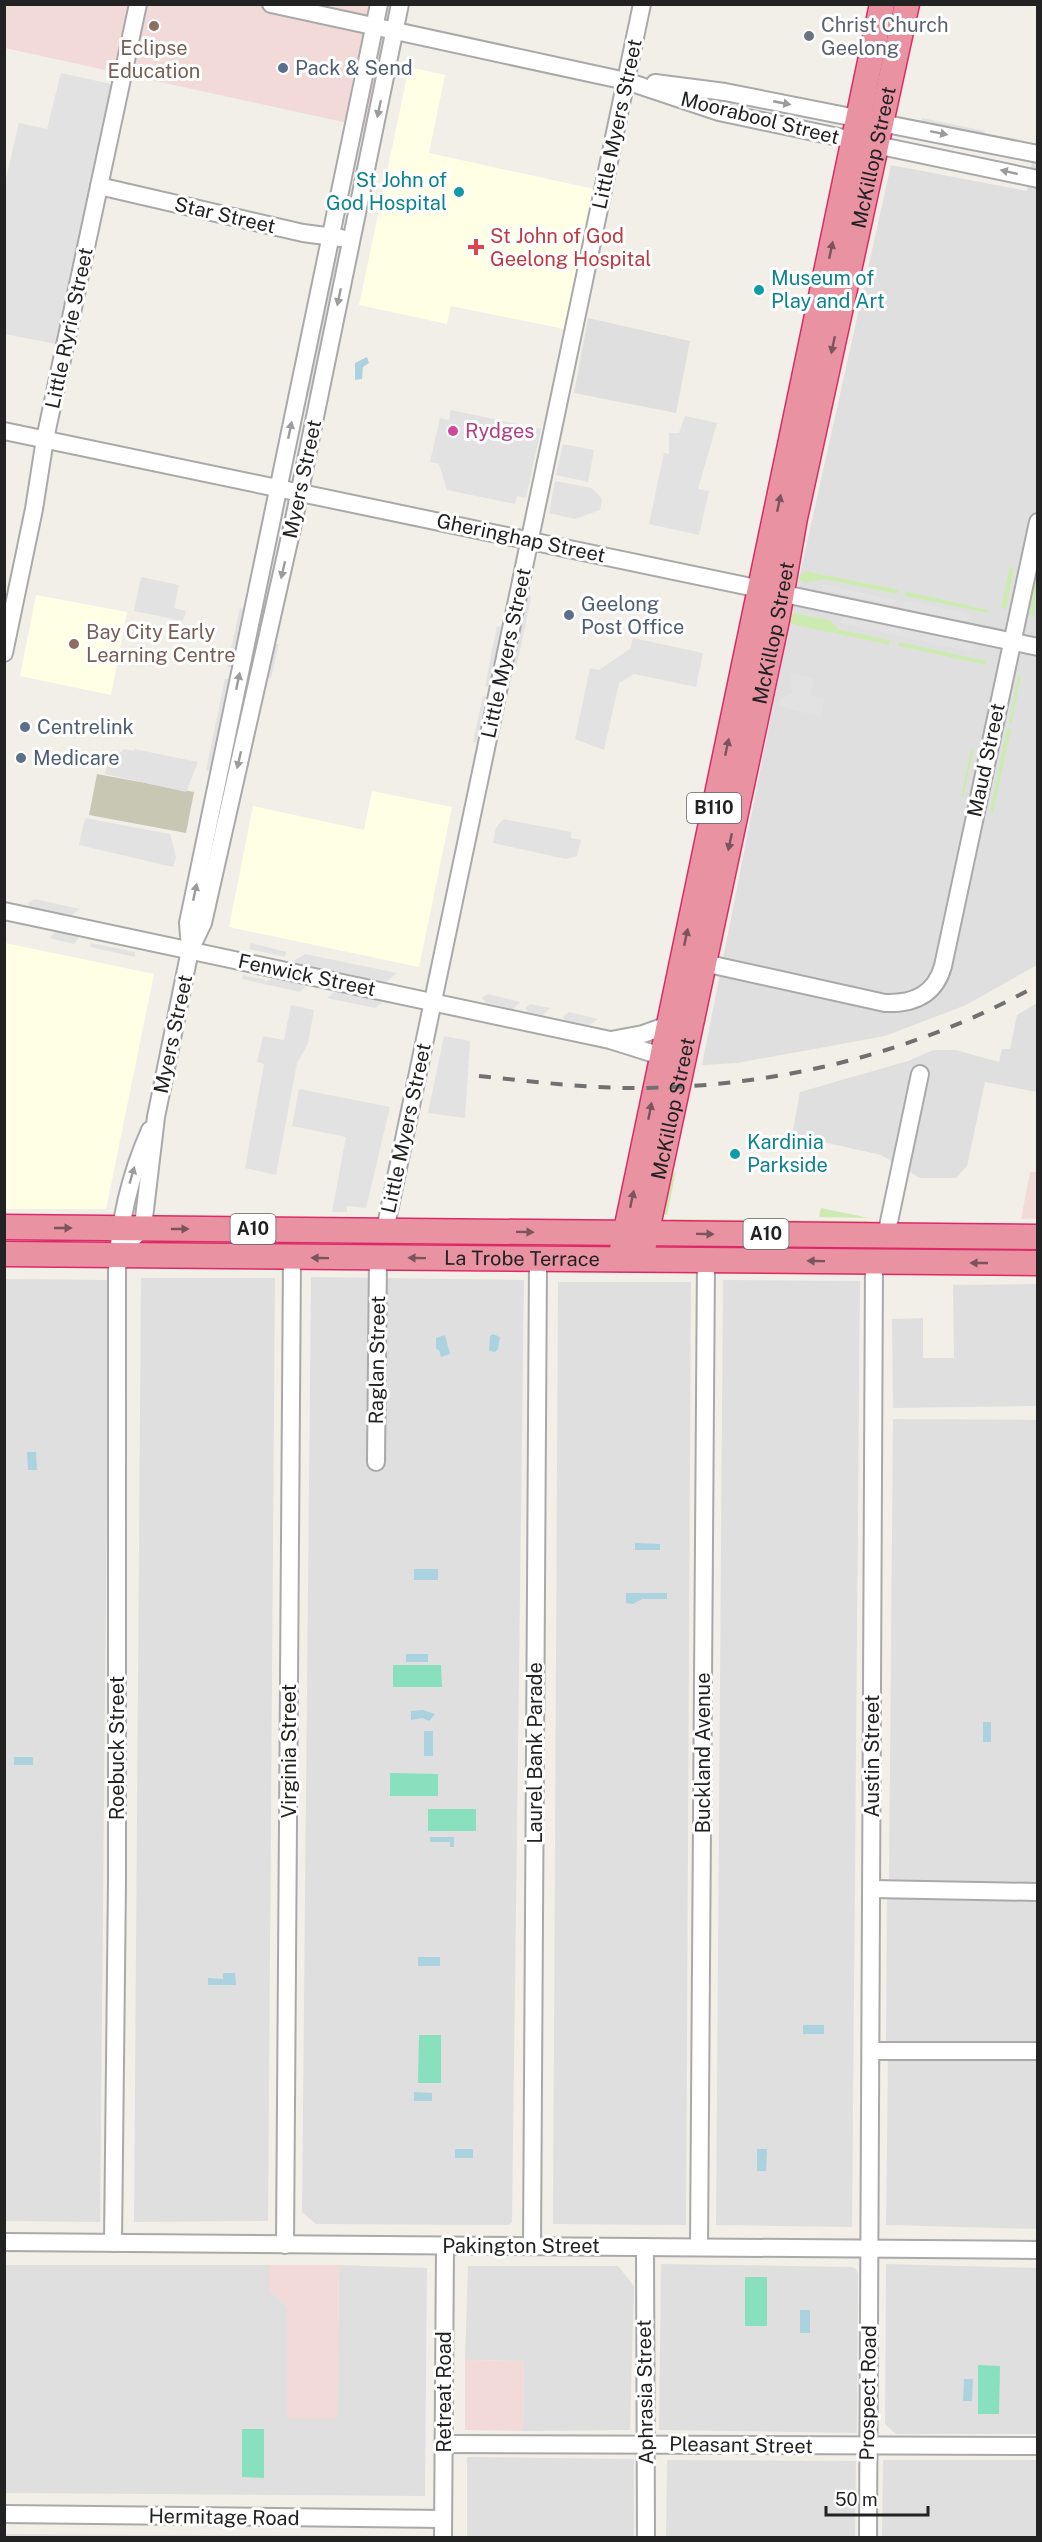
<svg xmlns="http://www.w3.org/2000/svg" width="1042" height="2542" viewBox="0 0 1042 2542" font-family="'Public Sans',sans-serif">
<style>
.residential{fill:#e0dfdf}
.commercial{fill:#f2dad9}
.education{fill:#ffffe5}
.construction{fill:#c7c7b4}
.grass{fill:#cdebb0}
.pitch{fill:#88e0be}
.parking{fill:#e2e2e2}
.water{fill:#aad3df}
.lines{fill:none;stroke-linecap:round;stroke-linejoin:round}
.minor-casing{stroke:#a9a9a9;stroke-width:20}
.highway-casing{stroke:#dc2a67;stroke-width:27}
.minor{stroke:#fff;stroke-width:16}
.highway{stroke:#e892a2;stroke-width:24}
.rail{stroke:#707070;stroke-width:4;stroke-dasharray:12 12;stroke-linecap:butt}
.oneway{fill:#9c9c9c}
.oneway2{fill:#7b545c}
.education-dot{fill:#8d6e63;stroke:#fff;stroke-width:2}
.worship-dot{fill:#6b7280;stroke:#fff;stroke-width:2}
.service-dot{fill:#5c6f8a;stroke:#fff;stroke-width:2}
.culture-dot{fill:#0f9aa8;stroke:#fff;stroke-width:2}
.health-dot{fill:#e0444e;stroke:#fff;stroke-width:2}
.hotel-dot{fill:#d1479c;stroke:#fff;stroke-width:2}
.labels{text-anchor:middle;stroke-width:6;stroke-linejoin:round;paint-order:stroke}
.shield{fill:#fff;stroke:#646464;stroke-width:1.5}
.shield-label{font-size:18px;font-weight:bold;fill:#222}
.worship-label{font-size:20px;fill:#5b616d;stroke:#fff;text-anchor:start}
.education-label{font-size:20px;fill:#785e54;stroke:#fff}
.service-label{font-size:20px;fill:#4e5e75;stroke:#fff;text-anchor:start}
.street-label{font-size:20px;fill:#222;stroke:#fff}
.culture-label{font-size:20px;fill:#0d838f;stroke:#fff;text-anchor:start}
.health-label{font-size:20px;fill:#be3a42;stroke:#fff;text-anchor:start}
.hotel-label{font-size:20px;fill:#b23c85;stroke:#fff;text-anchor:start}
</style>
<rect width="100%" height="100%" fill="#f2efe9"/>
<g class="residential">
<polygon points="1037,132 1037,965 966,1005 885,1036 737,1063 702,1065 790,619 891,165 1027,191"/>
<polygon points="588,318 690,341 676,413 574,393"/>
<polygon points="1037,1003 1037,1092 985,1082 967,1166 956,1178 920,1178 881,1155 792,1135 800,1092 908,1061 933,1050 956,1050 999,1062 1002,1049 1010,1049 1017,1015"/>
<polygon points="311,1277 524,1280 512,2222 508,2225 316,2224 302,2212"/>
<polygon points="141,1278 275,1278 268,2221 134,2222"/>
<polygon points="5,1279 109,1280 100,2222 5,2221"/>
<polygon points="723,1280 860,1281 852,2227 716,2225"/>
<polygon points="558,1282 691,1282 686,2225 553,2224"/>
<polygon points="1037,1284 1037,1406 893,1408 892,1319 923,1318 923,1358 954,1358 953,1285"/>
<polygon points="893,1419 1037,1420 1037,1884 889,1883"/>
<polygon points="887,1895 1037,1897 1037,2044 886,2041"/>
<polygon points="888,2059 1037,2059 1037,2229 886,2225"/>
<polygon points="661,2264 852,2267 856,2269 858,2274 857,2433 659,2430"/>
<polygon points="886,2264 1037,2268 1037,2434 896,2434 885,2424"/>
<polygon points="5,2265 269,2265 269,2289 287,2307 287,2418 337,2418 339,2265 427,2268 425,2496 5,2493"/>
<polygon points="468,2266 618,2266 634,2286 630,2430 523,2431 524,2361 465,2360"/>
<polygon points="467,2457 634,2459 634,2537 467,2538"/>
<polygon points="667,2460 856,2461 855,2537 666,2537"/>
<polygon points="883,2460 1037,2460 1037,2537 882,2537"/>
<polygon points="5,2534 428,2536 5,2538"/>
</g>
<g class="commercial">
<polygon points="5,5 401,5 375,129 5,48"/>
<polygon points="1030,1172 1037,1172 1037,1219 1021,1219"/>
<polygon points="269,2265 339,2265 337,2419 287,2419 287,2307 269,2289"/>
<polygon points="465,2360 524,2361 523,2431 465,2430"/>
</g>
<g class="education">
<polygon points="409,67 445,75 429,153 594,189 564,329 451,306 447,324 359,305"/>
<polygon points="36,595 127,612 111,695 20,676"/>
<polygon points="372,791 452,807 419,967 229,927 253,806 364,830"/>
<polygon points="5,943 154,974 106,1209 5,1209"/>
</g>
<polygon class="construction" points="97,774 194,792 186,833 89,815"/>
<g class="grass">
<polygon points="1010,566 1014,570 1006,609 1001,608"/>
<polygon points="805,571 899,590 897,594 824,579 805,583 798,578"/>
<polygon points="1037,574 1034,616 1029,614"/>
<polygon points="905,591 988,610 988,613 905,596"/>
<polygon points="793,613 830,620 838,629 889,640 890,645 795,625 788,622 790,614"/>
<polygon points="899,642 987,661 986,665 898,646"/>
<polygon points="1018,675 1021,676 1012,723 1009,723"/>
<polygon points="1007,728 1011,729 993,813 990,812"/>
<polygon points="971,749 974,749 963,797 961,797"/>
<polygon points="676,1171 667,1215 663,1214 671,1177"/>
<polygon points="821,1208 869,1218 819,1217"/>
<polygon points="671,1219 868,1221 867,1225 671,1224"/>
</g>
<g class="pitch">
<polygon points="393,1665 441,1665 442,1687 393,1687"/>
<polygon points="390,1773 438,1774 438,1796 390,1796"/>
<rect x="428" y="1809" width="48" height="22"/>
<polygon points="419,2035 441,2035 441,2083 418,2083"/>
<rect x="745" y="2277" width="22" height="49"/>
<polygon points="978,2365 1000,2366 999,2414 978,2414"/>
<polygon points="242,2429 264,2429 264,2478 242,2477"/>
</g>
<g class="parking">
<polygon points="61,73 111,84 56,344 5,334 4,187 19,123 47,129"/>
<polygon points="922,118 985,131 984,136 921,123"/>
<polygon points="329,245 350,248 318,399 297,394"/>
<polygon points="451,410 541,429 526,498 517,496 515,504 447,490 439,464 430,462 440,418 449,420"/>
<polygon points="685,416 717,423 698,489 709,491 699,535 649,524 664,453 669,454 669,433 679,433"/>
<polygon points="563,444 594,450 588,482 556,475"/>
<polygon points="555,481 592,488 602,499 600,510 575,519 549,513"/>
<polygon points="141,577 179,585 174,608 186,611 183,621 134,611"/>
<polygon points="823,584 896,600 895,605 822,590"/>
<polygon points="528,593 531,598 516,669 510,660 524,595"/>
<polygon points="908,601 974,615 964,622 904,610 901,604"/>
<polygon points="259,602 269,604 248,708 237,706"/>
<polygon points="240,608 244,609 232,668 227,667"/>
<polygon points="846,616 976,644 979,648 971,652 839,623"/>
<polygon points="497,626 501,627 489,687 485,686"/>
<polygon points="633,638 703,653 696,687 634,674 619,683 604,750 575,739 590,668 599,670 630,649"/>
<polygon points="274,644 279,644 271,678 267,678"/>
<polygon points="791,674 814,678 810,695 825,699 821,717 779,706 780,699 792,693"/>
<polygon points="225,679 229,679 209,771 206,770"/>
<polygon points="483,696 486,697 477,743 473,742"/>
<polygon points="124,749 134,751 134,749 198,762 186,792 105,774 107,765"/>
<polygon points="85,818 170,834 176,857 173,867 79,845"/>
<polygon points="503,819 571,832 571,838 581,840 577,856 566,859 493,843 496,828"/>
<polygon points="35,899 80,909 70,916 30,907 28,903"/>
<polygon points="57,931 75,935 79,938 74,944 49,938"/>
<polygon points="91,943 135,952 135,957 90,947"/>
<polygon points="251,943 286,952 285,957 249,949"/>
<polygon points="305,954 397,973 386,982 292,962"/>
<polygon points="243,975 265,980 265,982 274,977 302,983 305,987 300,992 242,979"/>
<polygon points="336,991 380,999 382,1003 375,1008 327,998"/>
<polygon points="487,994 520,1002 513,1009 486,1003 482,998"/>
<polygon points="530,1004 550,1008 543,1015 528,1012 525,1008"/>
<polygon points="291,1005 314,1010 308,1043 297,1063 276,1175 245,1168 264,1064 257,1062 263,1036 284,1040"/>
<polygon points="569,1012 598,1019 589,1025 565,1020 563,1017"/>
<polygon points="444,1036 470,1041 465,1118 428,1113"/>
<polygon points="299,1089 390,1107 366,1208 347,1206 347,1212 332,1212 346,1137 292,1126"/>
</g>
<g class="water">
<polygon points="367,357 369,363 363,367 362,379 355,380 355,363"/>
<polygon points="493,1334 500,1337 498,1349 495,1352 489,1351 490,1336"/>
<polygon points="445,1335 450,1354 441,1357 439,1350 436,1349 436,1338"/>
<polygon points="27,1452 36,1452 37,1470 28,1470"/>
<polygon points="635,1543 660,1544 660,1550 635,1550"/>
<rect x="414" y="1569" width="24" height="11"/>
<polygon points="626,1593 667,1593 667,1599 642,1599 633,1604 626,1603"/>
<rect x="406" y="1654" width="22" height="8"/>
<polygon points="423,1710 435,1714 429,1721 422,1718 411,1720 411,1711"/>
<rect x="983" y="1722" width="8" height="20"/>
<rect x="424" y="1731" width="9" height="25"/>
<rect x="14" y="1757" width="19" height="8"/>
<polygon points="430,1837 454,1837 454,1847 450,1847 450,1842 430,1842"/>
<rect x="418" y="1957" width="22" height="9"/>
<polygon points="223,1973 235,1973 236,1985 208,1985 208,1978 223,1979"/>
<rect x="803" y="2025" width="21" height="9"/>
<polygon points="414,2092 432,2093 432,2101 414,2101"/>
<rect x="455" y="2149" width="18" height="9"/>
<polygon points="757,2149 767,2149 766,2171 757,2171"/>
<rect x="800" y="2310" width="10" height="23"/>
<polygon points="964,2379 973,2379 972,2401 963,2401"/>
</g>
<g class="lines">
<g class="minor-casing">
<g id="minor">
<polyline points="271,4 626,81 719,112 1038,179"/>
<polyline points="655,83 725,92 1038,154"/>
<polyline points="99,186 303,233 341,238"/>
<polyline points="4,431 1038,647"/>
<polyline points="4,653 34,509 45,439 138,4"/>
<polyline points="4,911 610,1040 661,1056"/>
<polyline points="190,949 188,923 379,4"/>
<path d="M704 963 885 1003C913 1004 935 995 943 966L1038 522"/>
<polyline points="611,1040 643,1034 668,1025"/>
<polyline points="385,1230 642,4"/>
<polyline points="886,1236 920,1074"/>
<polyline points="118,1253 136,1235 144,1218 156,1117 190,950 203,923 294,519 400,4"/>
<polyline points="376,1462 378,1258"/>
<polyline points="872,1889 1038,1892"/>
<polyline points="871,2051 1038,2051"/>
<polyline points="4,2242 1038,2250"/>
<path d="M113 2243 117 1881V1271C119 1222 130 1175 150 1130"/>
<polyline points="285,2245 292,1257"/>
<polyline points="532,2246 538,1260"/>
<polyline points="645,2247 646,2538"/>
<polyline points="699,2247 706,1259"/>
<polyline points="444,2444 1038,2446"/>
<polyline points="4,2514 443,2519"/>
<polyline points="443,2538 445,2246"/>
<polyline points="868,2538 874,1262"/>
</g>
</g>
<g class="highway-casing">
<g id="highway">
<polyline points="4,1227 1038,1237"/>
<path id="s1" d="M4 1254 1038 1263"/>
<polyline points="620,1259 882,4"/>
<path id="s2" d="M641 1259 777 620 795 518 907 4"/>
</g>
</g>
<use href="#minor" class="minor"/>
<use href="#highway" class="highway"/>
<path class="rail" d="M479 1076C530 1081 582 1088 633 1088 773 1088 915 1054 1038 985"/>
</g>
<defs><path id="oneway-solid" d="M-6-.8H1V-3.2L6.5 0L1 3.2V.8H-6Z" transform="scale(1.5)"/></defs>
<g class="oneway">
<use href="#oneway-solid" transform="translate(782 103) rotate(11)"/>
<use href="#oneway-solid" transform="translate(379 109) rotate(102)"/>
<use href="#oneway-solid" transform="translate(939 133) rotate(12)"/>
<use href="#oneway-solid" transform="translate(1009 172) rotate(-167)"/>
<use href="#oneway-solid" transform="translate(339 297) rotate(102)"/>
<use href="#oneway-solid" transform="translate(290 430) rotate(-78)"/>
<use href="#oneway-solid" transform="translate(283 570) rotate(103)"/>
<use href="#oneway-solid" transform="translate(238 681) rotate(-78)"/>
<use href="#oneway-solid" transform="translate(239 760) rotate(103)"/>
<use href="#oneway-solid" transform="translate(195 892) rotate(-78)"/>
<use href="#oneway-solid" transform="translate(132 1175) rotate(-74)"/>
</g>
<g class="oneway2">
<use href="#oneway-solid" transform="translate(831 250) rotate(-78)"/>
<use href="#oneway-solid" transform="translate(833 345) rotate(102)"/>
<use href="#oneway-solid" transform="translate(779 503) rotate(-78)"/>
<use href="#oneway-solid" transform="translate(727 747) rotate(-78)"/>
<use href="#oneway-solid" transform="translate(730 842) rotate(102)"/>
<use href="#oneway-solid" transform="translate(686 937) rotate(-78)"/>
<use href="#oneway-solid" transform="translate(650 1111) rotate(-79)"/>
<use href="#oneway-solid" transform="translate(632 1199) rotate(-78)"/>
<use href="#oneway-solid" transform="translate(63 1228)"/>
<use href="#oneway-solid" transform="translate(180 1229)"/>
<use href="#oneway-solid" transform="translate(525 1232) rotate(1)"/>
<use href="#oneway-solid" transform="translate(705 1234) rotate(1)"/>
<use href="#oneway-solid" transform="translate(320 1258) rotate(-179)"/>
<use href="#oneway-solid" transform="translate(417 1258) rotate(-179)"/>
<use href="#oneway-solid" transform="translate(816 1261) rotate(-179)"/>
<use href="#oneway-solid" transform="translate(979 1263) rotate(-180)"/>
</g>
<g class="education-dot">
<circle cx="154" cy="26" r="6"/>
<circle cx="74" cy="644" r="6"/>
</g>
<circle class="worship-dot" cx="809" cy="36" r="6"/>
<g class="service-dot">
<circle cx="283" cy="68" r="6"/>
<circle cx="569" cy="615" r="6"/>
<circle cx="25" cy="727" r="6"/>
<circle cx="21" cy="758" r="6"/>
</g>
<g class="culture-dot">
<circle cx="459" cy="192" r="6"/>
<circle cx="759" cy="290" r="6"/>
<circle cx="735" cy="1154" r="6"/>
</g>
<path class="health-dot" d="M473 238h6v6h6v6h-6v6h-6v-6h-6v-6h6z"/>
<circle class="hotel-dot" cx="453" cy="431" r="6"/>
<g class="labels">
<g class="shield">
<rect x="687" y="793" width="54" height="30" rx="4.5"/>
<rect x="230.5" y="1214" width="45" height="30" rx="4.5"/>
<rect x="743.5" y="1219" width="45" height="30" rx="4.5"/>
</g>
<g class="shield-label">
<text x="714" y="814">B110</text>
<text x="253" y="1235">A10</text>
<text x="766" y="1240">A10</text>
</g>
<g class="worship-label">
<text x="821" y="32">Christ Church<tspan x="821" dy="23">Geelong</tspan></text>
</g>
<g class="education-label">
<text x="154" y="55">Eclipse<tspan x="154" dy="23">Education</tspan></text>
<text x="86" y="639" text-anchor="start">Bay City Early<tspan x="86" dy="23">Learning Centre</tspan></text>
</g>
<g class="service-label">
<text x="295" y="75">Pack &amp; Send</text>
<text x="581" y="611">Geelong<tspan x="581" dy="23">Post Office</tspan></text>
<text x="37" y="734">Centrelink</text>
<text x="33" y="765">Medicare</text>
</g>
<g class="street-label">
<text transform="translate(760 118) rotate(14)" y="7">Moorabool Street</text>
<text transform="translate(617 124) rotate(-78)" y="7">Little Myers Street</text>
<text dy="7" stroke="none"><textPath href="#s2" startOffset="1126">McKillop Street</textPath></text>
<text transform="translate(225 215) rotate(13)" y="7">Star Street</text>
<text transform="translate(69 328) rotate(-78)" y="7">Little Ryrie Street</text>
<text transform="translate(302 479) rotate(-78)" y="7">Myers Street</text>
<text transform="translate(521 538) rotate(12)" y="7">Gheringhap Street</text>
<text dy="7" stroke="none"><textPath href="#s2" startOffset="640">McKillop Street</textPath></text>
<text transform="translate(506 653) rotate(-78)" y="7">Little Myers Street</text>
<text transform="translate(986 760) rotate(-78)" y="7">Maud Street</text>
<text transform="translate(307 975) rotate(12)" y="7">Fenwick Street</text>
<text transform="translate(173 1034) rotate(-78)" y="7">Myers Street</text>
<text dy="7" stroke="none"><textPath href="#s2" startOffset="154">McKillop Street</textPath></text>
<text transform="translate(406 1128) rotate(-78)" y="7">Little Myers Street</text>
<text dy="7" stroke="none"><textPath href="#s1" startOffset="518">La Trobe Terrace</textPath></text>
<text transform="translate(377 1360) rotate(-89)" y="7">Raglan Street</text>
<text transform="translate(117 1748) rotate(-90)" y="7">Roebuck Street</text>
<text transform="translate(289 1751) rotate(-90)" y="7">Virginia Street</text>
<text transform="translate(535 1753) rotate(-90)" y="7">Laurel Bank Parade</text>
<text transform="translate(703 1753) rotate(-90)" y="7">Buckland Avenue</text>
<text transform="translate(872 1756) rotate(-90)" y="7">Austin Street</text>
<text x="521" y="2253">Pakington Street</text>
<text transform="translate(444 2392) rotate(-90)" y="7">Retreat Road</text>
<text transform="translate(645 2392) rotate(-91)" y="7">Aphrasia Street</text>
<text transform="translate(868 2393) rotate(-89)" y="7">Prospect Road</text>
<text transform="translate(741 2445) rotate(1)" y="7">Pleasant Street</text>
<text transform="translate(224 2517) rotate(1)" y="7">Hermitage Road</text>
</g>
<g class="culture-label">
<text x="447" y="187" text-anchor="end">St John of<tspan x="447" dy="23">God Hospital</tspan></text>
<text x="771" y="285">Museum of<tspan x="771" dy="23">Play and Art</tspan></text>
<text x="747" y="1149">Kardinia<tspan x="747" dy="23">Parkside</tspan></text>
</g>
<g class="health-label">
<text x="490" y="243">St John of God<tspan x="490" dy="23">Geelong Hospital</tspan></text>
</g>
<g class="hotel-label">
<text x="465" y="438">Rydges</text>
</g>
</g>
<rect width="1042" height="2542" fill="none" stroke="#222222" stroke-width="12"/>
<path d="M826 2506v9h102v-9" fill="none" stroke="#222222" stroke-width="3"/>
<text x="835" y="2506" font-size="18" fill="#222222" stroke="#ffffff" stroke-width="4.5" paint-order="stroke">50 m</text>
</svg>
